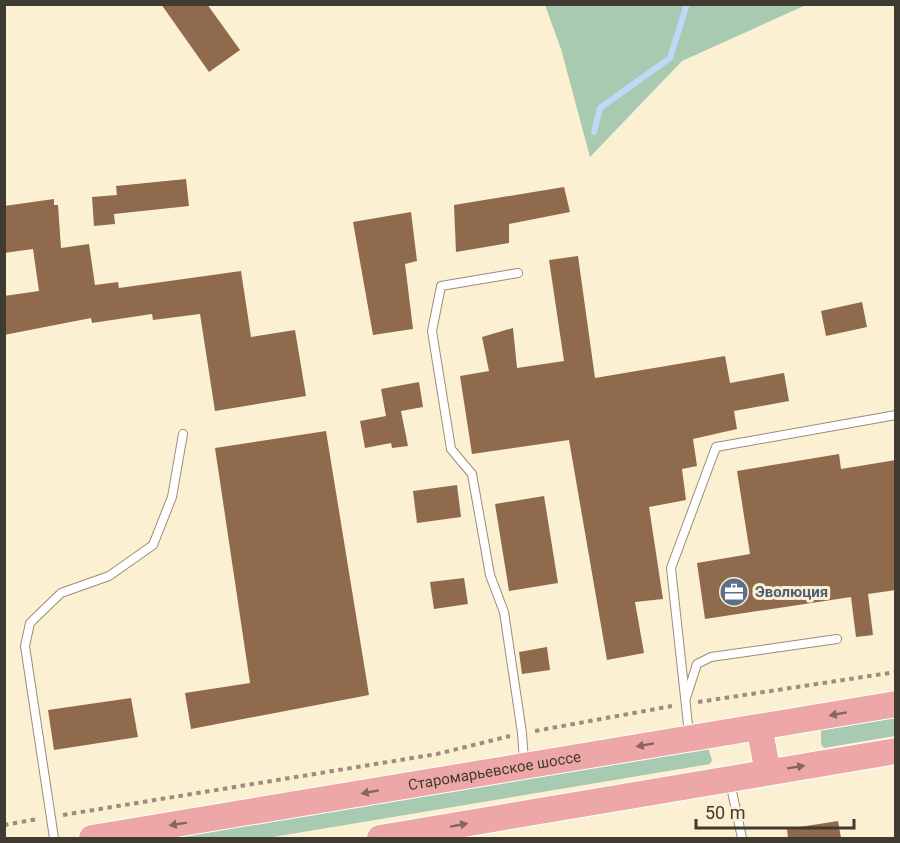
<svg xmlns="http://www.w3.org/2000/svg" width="900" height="843" viewBox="0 0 900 843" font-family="Roboto,sans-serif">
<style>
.green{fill:#a7cab1}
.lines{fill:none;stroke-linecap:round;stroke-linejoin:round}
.stream{stroke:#bed8f8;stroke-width:6}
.building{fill:#906a4d}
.service-casing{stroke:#9a8e74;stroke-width:10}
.primary-casing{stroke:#fff;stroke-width:28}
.path{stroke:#98907c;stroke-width:4;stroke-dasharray:4.5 4.5;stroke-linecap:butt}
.service{stroke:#fff;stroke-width:8}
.primary{stroke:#eea7a7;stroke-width:26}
.oneway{fill:#866660}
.labels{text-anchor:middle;stroke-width:6;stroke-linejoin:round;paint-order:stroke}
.service-label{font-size:15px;font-weight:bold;fill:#4e5e75;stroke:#fcf0d3;text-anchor:start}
.street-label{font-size:15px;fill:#403b30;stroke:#fcf0d3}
</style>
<rect width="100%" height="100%" fill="#fcf0d3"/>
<g class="green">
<polygon points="545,5 545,4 806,5 682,61 590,157 561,49"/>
<polygon points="895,718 895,736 824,748 821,744 821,730"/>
<polygon points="708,748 712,760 710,764 267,838 160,838"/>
</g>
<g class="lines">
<polyline class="stream" points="594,132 600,108 670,58 687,4"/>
</g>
<g class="building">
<polygon points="161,4 207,4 240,50 209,72"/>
<polygon points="186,179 189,206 114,214 115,224 94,226 92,197 117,195 116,186"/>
<polygon points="564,187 570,212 509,224 509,243 456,252 454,205"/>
<polygon points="54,199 54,205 58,205 61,248 89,244 95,285 118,282 119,288 241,271 251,337 295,330 306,396 215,411 200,314 153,320 152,314 92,323 91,318 4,335 4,296 39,291 33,249 4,253 4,206"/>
<polygon points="411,212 417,261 405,264 413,329 373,335 353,222"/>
<polygon points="578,256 595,378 725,356 730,383 784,373 789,401 734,411 737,429 693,439 697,466 682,469 686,500 649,507 663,599 635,602 644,653 607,660 569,440 472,454 460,376 489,371 482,337 513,328 517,368 564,361 549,260"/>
<polygon points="862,302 867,327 826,336 821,311"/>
<polygon points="419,382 423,407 401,411 408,446 392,448 391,443 365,448 360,421 386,416 381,389"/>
<polygon points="326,431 369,695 191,729 185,693 250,683 215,448"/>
<polygon points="839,454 841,469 896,460 896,590 868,594 873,635 856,637 851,597 705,619 697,563 750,554 737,471"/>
<polygon points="457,485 461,517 417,523 413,491"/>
<polygon points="544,496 558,583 509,591 495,504"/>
<polygon points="464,578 468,604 434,609 430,582"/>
<polygon points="547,647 550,670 522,674 519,652"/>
<polygon points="131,698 138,737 54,750 48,710"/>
<polygon points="838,821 841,838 788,838 787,829"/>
</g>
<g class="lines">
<g class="service-casing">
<g id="service">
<polyline points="518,273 441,286 432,331 451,449 472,474 490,575 504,612 522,733 524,762"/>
<polyline points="686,698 697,664 711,657 837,639"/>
<polyline points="689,734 671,568 716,447 896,415"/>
<polyline points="730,782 742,838"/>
<polyline points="54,838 25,646 30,623 61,593 109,576 153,545 172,497 183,434"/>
</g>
</g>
<g class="primary-casing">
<g id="primary">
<polyline points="759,727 768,772"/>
<path id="s1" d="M92 838 896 704"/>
<polyline points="380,838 896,751"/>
</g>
</g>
<g class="path">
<polyline points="698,702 896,672"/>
<polyline points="535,731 672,706"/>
<polyline points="63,815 437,754 510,736"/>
<polyline points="4,825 38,819"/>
</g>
<use href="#service" class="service"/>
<use href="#primary" class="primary"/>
</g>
<defs><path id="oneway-solid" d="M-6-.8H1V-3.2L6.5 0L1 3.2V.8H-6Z" transform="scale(1.5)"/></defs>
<g class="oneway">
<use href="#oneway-solid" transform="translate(838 714) rotate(170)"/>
<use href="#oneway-solid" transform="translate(645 745) rotate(170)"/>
<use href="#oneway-solid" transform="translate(796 767) rotate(-9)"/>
<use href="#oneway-solid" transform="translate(370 792) rotate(170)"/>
<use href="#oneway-solid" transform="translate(178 824) rotate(171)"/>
<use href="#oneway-solid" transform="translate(459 825) rotate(-10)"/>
</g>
<defs>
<g id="office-disc" transform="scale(1.5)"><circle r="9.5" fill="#5c6f8a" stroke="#fcf0d3"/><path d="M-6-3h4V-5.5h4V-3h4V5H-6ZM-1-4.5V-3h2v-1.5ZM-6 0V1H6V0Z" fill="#fff"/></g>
</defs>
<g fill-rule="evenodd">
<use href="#office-disc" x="734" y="592"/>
</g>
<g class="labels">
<g class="service-label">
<text x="755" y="597">Эволюция</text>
</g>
<g class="street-label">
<text dy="5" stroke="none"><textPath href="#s1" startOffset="408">Старомарьевское шоссе</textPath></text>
</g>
</g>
<rect width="900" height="843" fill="none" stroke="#403b30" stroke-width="12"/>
<path d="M696 819v9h158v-9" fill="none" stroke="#403b30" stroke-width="3"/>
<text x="705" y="819" font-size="18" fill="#403b30" stroke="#fcf0d3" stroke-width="4.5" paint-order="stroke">50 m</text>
</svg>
